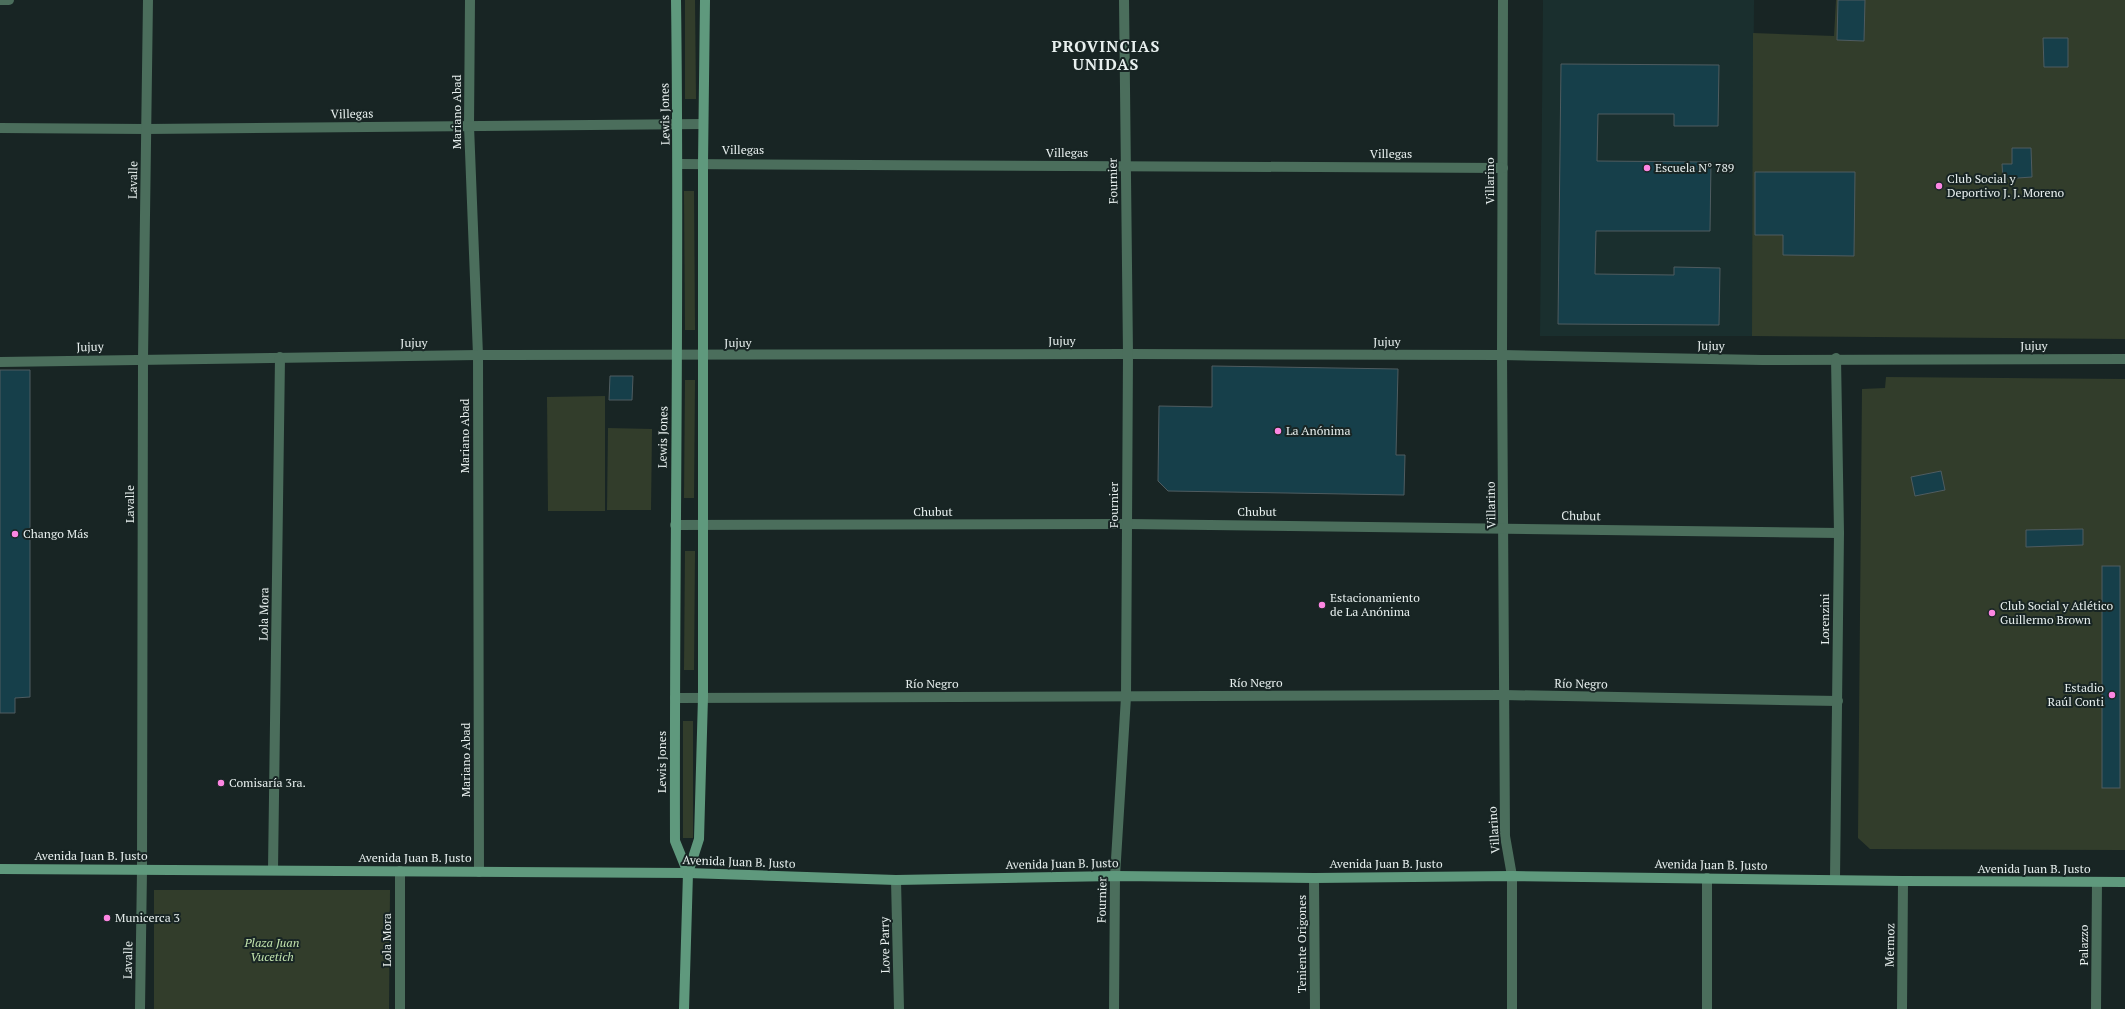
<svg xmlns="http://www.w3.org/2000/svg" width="2125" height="1009" viewBox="0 0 2125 1009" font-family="'PT Serif',serif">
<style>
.built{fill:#1a2f2e}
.green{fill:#323d2b}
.building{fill:#163f4a;stroke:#4f5c60}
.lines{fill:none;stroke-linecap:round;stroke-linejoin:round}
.street{stroke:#4b6e5c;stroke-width:10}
.secondary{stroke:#5f997d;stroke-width:10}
.poi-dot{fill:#fd86e2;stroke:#182524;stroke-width:1.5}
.labels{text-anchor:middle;stroke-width:4;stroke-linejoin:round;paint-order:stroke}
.street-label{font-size:12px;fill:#e8f0ef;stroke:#182524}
.poi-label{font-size:12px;fill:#e8f0ef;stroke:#182524;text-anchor:start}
.park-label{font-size:12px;font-style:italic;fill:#c2e3ad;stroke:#182524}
.district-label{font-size:16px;font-weight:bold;letter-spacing:1px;fill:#e8f0ef;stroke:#182524}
</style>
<rect width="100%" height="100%" fill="#182524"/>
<polygon class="built" points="1543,0 1754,0 1752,336 1540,336"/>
<g class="green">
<polygon points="685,0 695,0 696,99 685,99"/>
<polygon points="1836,0 2125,0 2125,339 1752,336 1753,33 1834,36"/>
<polygon points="684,191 694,191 695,330 685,330"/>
<polygon points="1886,377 2125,379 2125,850 1870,849 1858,838 1862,389 1885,388"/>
<polygon points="685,380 695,380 694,498 684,498"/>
<polygon points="605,396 605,511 548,511 547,397"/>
<polygon points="608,428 652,429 651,510 607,510"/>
<polygon points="685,551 695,551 694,670 684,670"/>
<rect x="683" y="721" width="10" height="117"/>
<polygon points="154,890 390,890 389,1009 154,1009"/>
</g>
<g class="building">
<polygon points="1838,0 1865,0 1864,41 1837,40"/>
<polygon points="2043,38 2068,38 2068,67 2044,67"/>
<polygon points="1561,64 1719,65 1718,126 1674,126 1674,114 1598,114 1597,161 1711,162 1710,231 1596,231 1595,274 1674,275 1674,267 1720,268 1719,325 1558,324"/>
<polygon points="2012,148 2031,148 2032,177 2003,179 2002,164 2012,164"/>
<polygon points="1755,172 1855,172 1854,256 1783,255 1783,235 1755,235"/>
<polygon points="1212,366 1398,369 1396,455 1405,455 1404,495 1168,491 1158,481 1159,406 1212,407"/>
<polygon points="0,370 30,370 30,697 15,698 15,713 0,713"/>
<polygon points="610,376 633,376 632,400 609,400"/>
<polygon points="1941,471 1945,490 1915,496 1911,477"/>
<polygon points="2083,529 2083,545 2026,547 2026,530"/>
<rect x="2102" y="566" width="18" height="222"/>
</g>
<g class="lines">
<g class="street">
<polyline points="0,0 9,0"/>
<polyline points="470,0 469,126 478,355 479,872"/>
<polyline points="1503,0 1502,355 1505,836 1512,876 1512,1009"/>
<polyline points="0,128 146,129 703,124"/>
<polyline points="678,164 1503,168"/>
<polyline points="0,362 478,355 1128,354 1502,355 1762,360 2125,359"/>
<polyline points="675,525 1127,524 1839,533"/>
<polyline points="675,698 1504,695 1838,701"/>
<polyline points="273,870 280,357"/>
<polyline points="1314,878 1315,1009"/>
<polyline points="1835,879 1839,533 1836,358"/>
<polyline points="896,880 899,1009"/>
<polyline points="140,1009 142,870 143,359 148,0"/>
<polyline points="400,1009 400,871"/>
<polyline points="1114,1009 1115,876 1126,697 1128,354 1124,0"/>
<polyline points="1707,1009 1707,878"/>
<polyline points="1902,1009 1903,881"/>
<polyline points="2096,1009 2097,882"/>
</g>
<g class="secondary">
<path d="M676 0C680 280 674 560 675 841L688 873"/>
<polyline points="0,869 688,873 896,880 1115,876 1314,878 1512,876 1903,881 2125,882"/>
<polyline points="684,1009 688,873 699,839 703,697 703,163 705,0"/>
</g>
</g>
<g class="poi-dot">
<circle cx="1647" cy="168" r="4"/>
<circle cx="1939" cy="186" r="4"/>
<circle cx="1278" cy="431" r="4"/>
<circle cx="15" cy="534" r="4"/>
<circle cx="1322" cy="605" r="4"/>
<circle cx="1992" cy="613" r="4"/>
<circle cx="2112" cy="695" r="4"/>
<circle cx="221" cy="783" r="4"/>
<circle cx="107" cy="918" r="4"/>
</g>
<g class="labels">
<g class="street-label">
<text transform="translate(457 112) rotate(-90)" y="4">Mariano Abad</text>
<text transform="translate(352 114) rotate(-1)" y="4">Villegas</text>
<text transform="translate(665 114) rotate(-91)" y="4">Lewis Jones</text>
<text x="743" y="154">Villegas</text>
<text x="1067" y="157">Villegas</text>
<text x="1391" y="158">Villegas</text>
<text transform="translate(133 180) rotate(-89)" y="4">Lavalle</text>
<text transform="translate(1113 181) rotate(-91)" y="4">Fournier</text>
<text transform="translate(1490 181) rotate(-90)" y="4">Villarino</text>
<text x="1062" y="345">Jujuy</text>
<text x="1387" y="346">Jujuy</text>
<text x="414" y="347">Jujuy</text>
<text x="738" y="347">Jujuy</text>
<text transform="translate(1711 346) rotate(1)" y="4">Jujuy</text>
<text x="2034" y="350">Jujuy</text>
<text transform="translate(90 347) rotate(-1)" y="4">Jujuy</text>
<text transform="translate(465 436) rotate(-90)" y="4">Mariano Abad</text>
<text transform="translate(663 437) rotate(-89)" y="4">Lewis Jones</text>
<text transform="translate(130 504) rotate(-90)" y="4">Lavalle</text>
<text transform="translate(1114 505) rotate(-90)" y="4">Fournier</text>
<text transform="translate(1491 505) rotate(-91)" y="4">Villarino</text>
<text x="933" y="516">Chubut</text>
<text x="1257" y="516">Chubut</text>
<text transform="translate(1581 516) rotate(1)" y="4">Chubut</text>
<text transform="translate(264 614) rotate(-89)" y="4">Lola Mora</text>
<text transform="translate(1825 619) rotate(-90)" y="4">Lorenzini</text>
<text x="1256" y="687">Río Negro</text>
<text x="932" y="688">Río Negro</text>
<text transform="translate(1581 684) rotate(1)" y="4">Río Negro</text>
<text transform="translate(466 760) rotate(-90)" y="4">Mariano Abad</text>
<text transform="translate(662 762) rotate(-90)" y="4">Lewis Jones</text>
<text transform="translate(1494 830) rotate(-94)" y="4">Villarino</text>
<text x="91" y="860">Avenida Juan B. Justo</text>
<text x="415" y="862">Avenida Juan B. Justo</text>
<text transform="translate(739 862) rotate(2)" y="4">Avenida Juan B. Justo</text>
<text transform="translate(1062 864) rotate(-1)" y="4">Avenida Juan B. Justo</text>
<text x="1386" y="868">Avenida Juan B. Justo</text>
<text transform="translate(1711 865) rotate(1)" y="4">Avenida Juan B. Justo</text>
<text x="2034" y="873">Avenida Juan B. Justo</text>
<text transform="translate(1102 900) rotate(-89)" y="4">Fournier</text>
<text transform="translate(387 940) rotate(-90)" y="4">Lola Mora</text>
<text transform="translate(1302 944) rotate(-90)" y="4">Teniente Origones</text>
<text transform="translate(885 945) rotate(-91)" y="4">Love Parry</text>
<text transform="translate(1890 945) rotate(-89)" y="4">Mermoz</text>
<text transform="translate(2084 945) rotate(-90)" y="4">Palazzo</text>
<text transform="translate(128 960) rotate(-89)" y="4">Lavalle</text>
</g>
<g class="poi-label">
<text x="1655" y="172">Escuela N° 789</text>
<text x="1947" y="183">Club Social y<tspan x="1947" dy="14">Deportivo J. J. Moreno</tspan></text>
<text x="1286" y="435">La Anónima</text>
<text x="23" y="538">Chango Más</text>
<text x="1330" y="602">Estacionamiento<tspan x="1330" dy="14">de La Anónima</tspan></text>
<text x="2000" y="610">Club Social y Atlético<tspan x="2000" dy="14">Guillermo Brown</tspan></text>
<text x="2104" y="692" text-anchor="end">Estadio<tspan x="2104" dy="14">Raúl Conti</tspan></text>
<text x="229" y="787">Comisaría 3ra.</text>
<text x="115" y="922">Municerca 3</text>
</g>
<g class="park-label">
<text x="272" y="947">Plaza Juan<tspan x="272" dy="14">Vucetich</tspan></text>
</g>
<g class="district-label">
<text x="1106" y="52">PROVINCIAS<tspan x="1106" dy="18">UNIDAS</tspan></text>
</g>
</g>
</svg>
